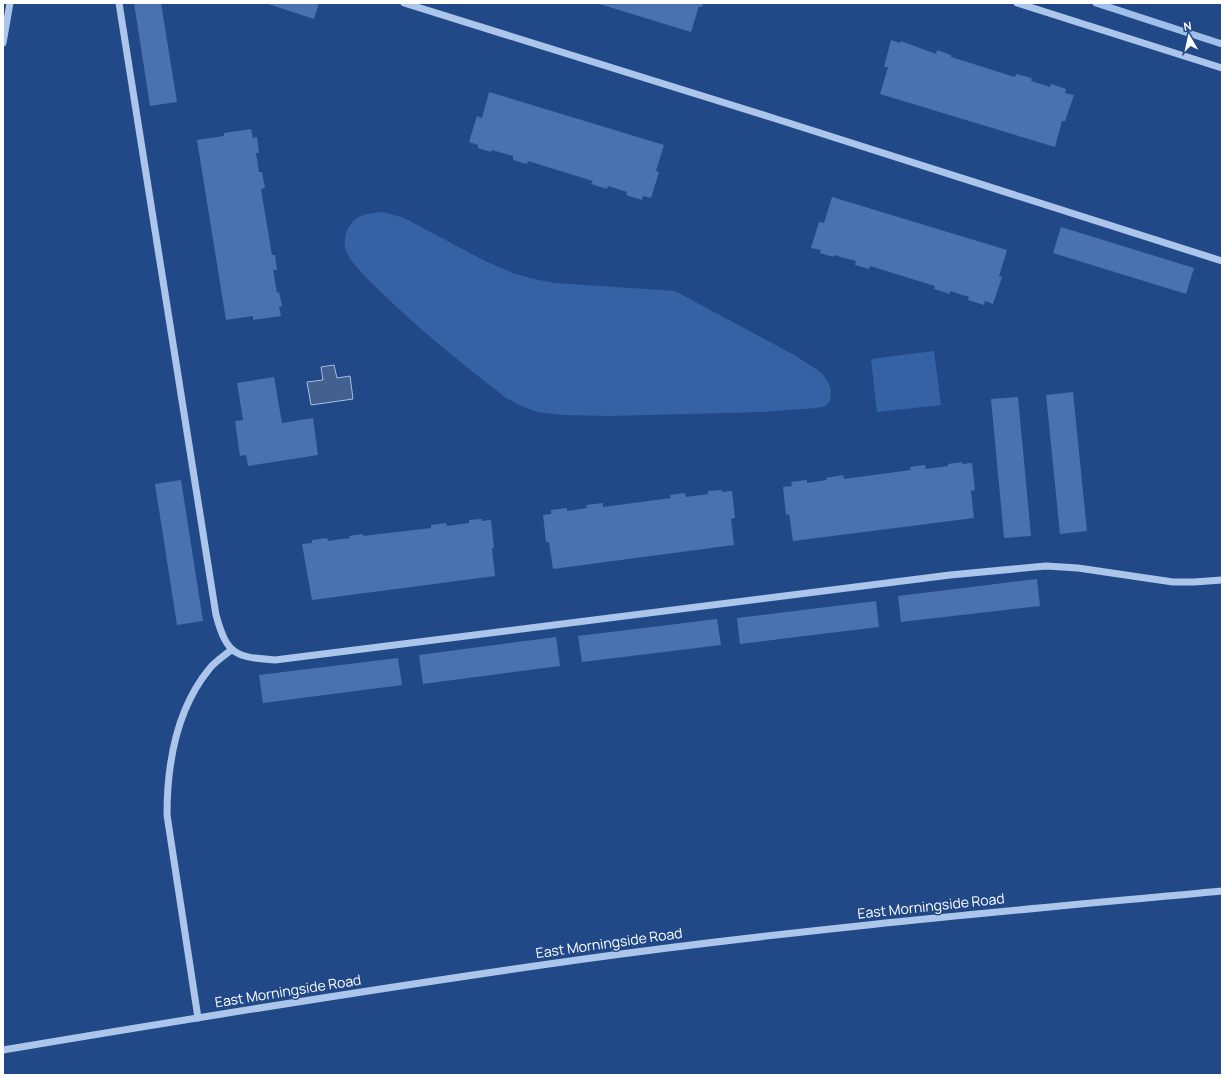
<svg xmlns="http://www.w3.org/2000/svg" width="1225" height="1078" viewBox="0 0 1225 1078" font-family="Manrope,sans-serif">
<style>
.green{fill:#3562a5}
.water{fill:#44608e;stroke:#a0bfeb}
.lines{fill:none;stroke-linecap:round;stroke-linejoin:round}
.stream{stroke:#a0bfeb;stroke-width:7}
.building{fill:#4a72b0}
.minor{stroke:#acc5ea;stroke-width:7}
.labels{text-anchor:middle;stroke-width:3;stroke-linejoin:round;paint-order:stroke}
.street-label{font-size:14px;fill:#fff;stroke:#214988}
</style>
<rect width="100%" height="100%" fill="#214988"/>
<g class="green">
<path d="M383 212 404 218 483 260 512 273 534 279 555 283 675 291 796 356 822 373 828 382 831 391 830 401 826 406 816 408 762 412 610 416 564 415 537 412 521 406 506 398C463 364 419 330 381 292 369 280 355 268 347 253 341 241 347 223 359 217 367 213 375 213 383 212Z"/>
<polygon points="934,351 941,405 877,412 871,359"/>
</g>
<polygon class="water" points="334,365 337,378 350,376 353,399 311,405 307,382 323,380 321,367"/>
<g class="lines">
<polyline class="stream" points="1096,3 1222,44"/>
</g>
<g class="building">
<polygon points="134,3 161,3 177,102 150,106"/>
<polygon points="265,3 319,3 314,19"/>
<polygon points="596,3 703,3 702,7 699,6 691,32"/>
<polygon points="891,40 900,43 901,41 936,54 937,50 951,55 951,57 1015,77 1016,74 1032,78 1031,81 1050,87 1051,84 1066,89 1065,93 1074,95 1065,121 1062,121 1055,147 880,94 888,67 884,67"/>
<polygon points="489,92 664,145 656,171 659,172 651,198 643,196 642,200 626,195 627,192 608,186 607,189 591,184 593,181 528,161 527,164 513,160 513,156 492,150 491,152 478,148 478,145 469,142 477,116 482,118"/>
<polygon points="251,129 253,138 257,137 259,153 256,153 259,172 262,172 265,188 261,189 272,255 275,255 277,270 273,270 277,293 279,292 282,306 279,307 281,316 253,320 253,316 226,320 197,140 224,136 224,133"/>
<polygon points="832,197 1007,250 999,276 1002,277 993,304 985,301 984,305 968,300 969,297 950,291 950,294 934,289 935,286 870,266 869,269 855,265 856,261 834,255 833,257 820,253 821,250 811,248 819,222 824,223"/>
<polygon points="1061,227 1194,268 1186,294 1053,253"/>
<polygon points="274,377 282,423 313,418 318,455 248,466 246,455 240,456 235,421 243,420 237,383"/>
<polygon points="1073,392 1087,531 1060,534 1046,395"/>
<polygon points="1018,397 1031,536 1004,538 991,399"/>
<polygon points="962,462 962,464 972,463 975,490 971,491 974,518 793,541 789,514 786,515 783,487 792,486 791,482 807,480 807,483 827,480 826,478 843,475 844,479 911,470 910,467 925,465 926,469 948,466 948,464"/>
<polygon points="181,480 203,621 177,625 155,484"/>
<polygon points="722,490 722,492 732,491 735,518 731,519 734,545 553,569 549,542 546,542 543,515 551,514 551,510 567,508 567,511 587,508 586,505 603,503 603,507 671,498 670,495 685,493 686,497 708,494 708,491"/>
<polygon points="482,519 482,521 491,520 494,548 492,548 495,576 312,600 302,544 312,543 312,540 327,538 328,541 350,538 349,536 363,534 363,536 431,528 431,525 446,523 447,526 469,523 469,520"/>
<polygon points="1037,579 1040,606 901,622 898,596"/>
<polygon points="876,601 879,627 740,644 737,618"/>
<polygon points="717,619 721,645 582,662 578,636"/>
<polygon points="556,637 560,666 423,684 419,655"/>
<polygon points="398,658 402,685 263,703 259,675"/>
</g>
<g class="lines">
<g class="minor">
<path d="M119 3 216 615C227 655 235 657 275 660L950 575 1046 566 1078 568 1173 582H1194L1222 580"/>
<polyline points="404,3 770,117 1222,261"/>
<polyline points="1017,3 1222,68"/>
<polyline points="3,43 10,3"/>
<path d="M198 1018 167 815C167 763 176 709 210 668 216 661 224 656 231 650"/>
<path d="M3 1050C194 1018 385 987 577 960 791 930 1007 911 1222 891"/>
</g>
</g>
<g class="labels">
<g class="street-label">
<text transform="translate(931 906) rotate(-6)" y="5">East Morningside Road</text>
<text transform="translate(609 943) rotate(-8)" y="5">East Morningside Road</text>
<text transform="translate(288 991) rotate(-9)" y="5">East Morningside Road</text>
</g>
</g>
<rect width="1225" height="1078" fill="none" stroke="#ffffff" stroke-width="8"/>
<g transform="translate(1189 36) rotate(351)" stroke="#214988" stroke-width="3" paint-order="stroke">
<path d="M0-3L7 15L0 10L-7 15Z" fill="#ffffff"/>
<text y="-6" font-size="11" font-weight="bold" text-anchor="middle" fill="#ffffff">N</text>
</g>
</svg>
